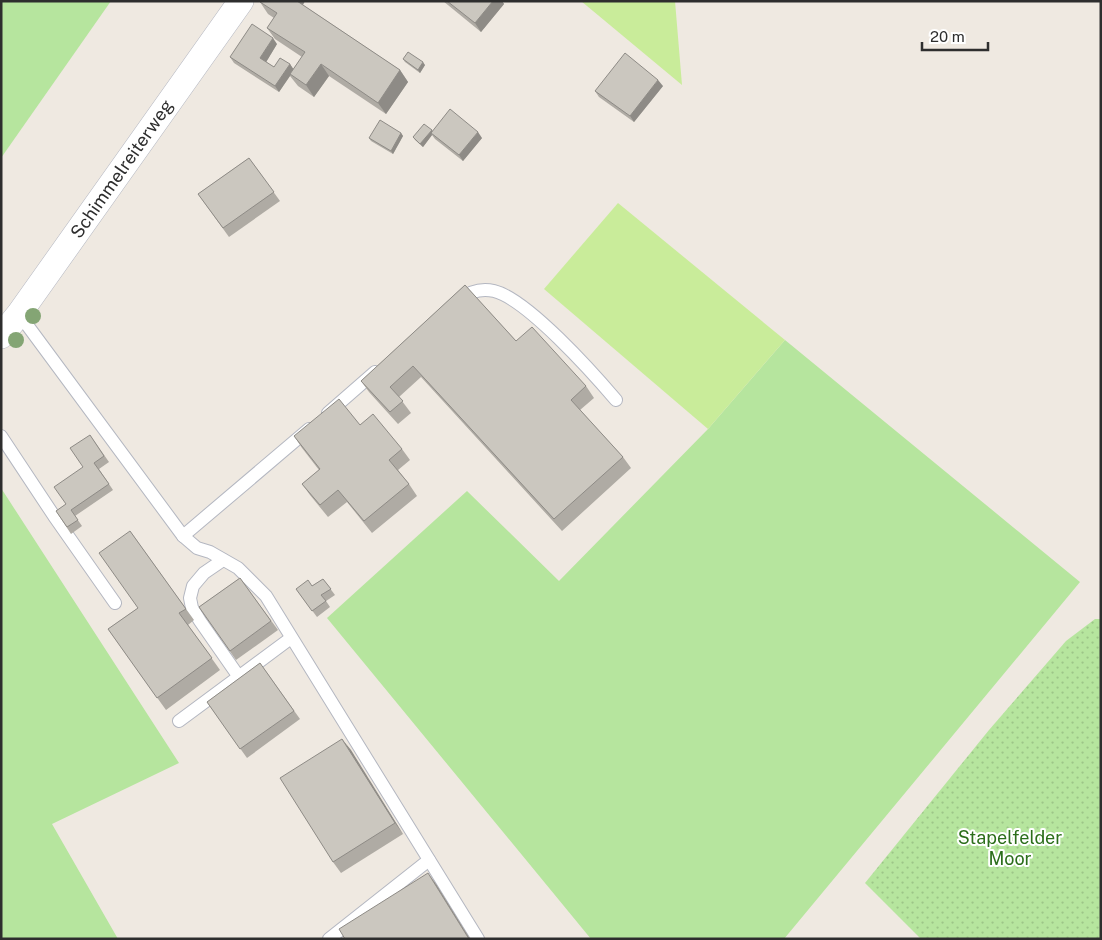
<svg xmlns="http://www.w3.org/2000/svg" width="1102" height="940" viewBox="0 0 1102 940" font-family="'Public Sans',sans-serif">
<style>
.grass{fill:#b6e59e}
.park{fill:url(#park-dots)}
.pitch{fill:#c9ec9a}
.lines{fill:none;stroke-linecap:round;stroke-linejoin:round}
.service-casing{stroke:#b4b7c1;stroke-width:14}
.minor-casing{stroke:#b4b7c1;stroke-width:26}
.service{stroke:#fff;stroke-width:12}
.minor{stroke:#fff;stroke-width:25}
.tree{fill:#84a574}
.wall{fill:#afaba4}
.shaded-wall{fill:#8e8b86}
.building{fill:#cbc7bf;stroke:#8e8b86}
.labels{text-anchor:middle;stroke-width:4;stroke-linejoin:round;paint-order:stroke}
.street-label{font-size:18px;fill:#2e2e2e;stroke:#fff}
.park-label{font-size:18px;fill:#2c6e1b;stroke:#fff}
</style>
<defs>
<pattern id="park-dots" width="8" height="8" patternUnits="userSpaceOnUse" patternTransform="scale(1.25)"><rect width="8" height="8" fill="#b6e59e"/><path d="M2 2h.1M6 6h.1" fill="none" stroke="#9dc588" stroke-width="1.8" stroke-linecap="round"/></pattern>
</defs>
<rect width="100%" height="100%" fill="#efe9e1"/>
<g class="grass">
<polygon points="1,1 111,1 1,158"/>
<polygon points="785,340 1080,582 784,939 591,939 327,618 467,491 559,581 708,429"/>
<polygon points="1,488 179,763 52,824 118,939 1,939"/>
</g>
<polygon class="park" points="1095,619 1101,619 1101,939 921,939 865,883 989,730 1066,641"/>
<g class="pitch">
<polygon points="581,1 675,1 682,85"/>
<polygon points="618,203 785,340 708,429 544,289"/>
</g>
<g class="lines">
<g class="service-casing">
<g id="service">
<path d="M459 300C469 292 481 288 494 291 527 299 593 373 616 400"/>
<polyline points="19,314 183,536 197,548 210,552 238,568 266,596 478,939"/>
<polyline points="328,413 375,372"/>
<polyline points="1,436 54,516 115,603"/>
<polyline points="183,536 309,429"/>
<polyline points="223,560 204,573 193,586 190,598 192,608 200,621 239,677"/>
<polyline points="179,721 291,638"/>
<polyline points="329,939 429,860"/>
</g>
</g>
<g class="minor-casing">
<polyline id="minor" points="1,336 19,314 241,1"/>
</g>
<use href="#service" class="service"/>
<use href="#minor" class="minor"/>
</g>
<g class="tree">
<circle cx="33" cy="316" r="8"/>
<circle cx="16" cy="340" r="8"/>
</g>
<g class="wall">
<polygon points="260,1 305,1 303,5 400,70 408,82 386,114 329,76 314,97 298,86 290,76 279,92 234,63 230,57 277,44 266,62 274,67 290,64 293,69 302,57 275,39 267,28 274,18 268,14 260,2"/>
<polygon points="443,1 502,1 504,4 481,32"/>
<polygon points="403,59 425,65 420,73 405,62"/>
<polygon points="663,86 634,122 599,97 595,91"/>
<polygon points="432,131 482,138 463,161 435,139 432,135 423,147 415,140 413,137"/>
<polygon points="401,133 403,136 393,154 371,141 369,138"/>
<polygon points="249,158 280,201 229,237 198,194"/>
<polygon points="465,285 516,341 586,386 594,398 580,410 623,457 631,468 562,531 421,377 399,397 411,413 398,424 369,392 361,381"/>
<polygon points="360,425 402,449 410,460 398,470 409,484 417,496 372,533 347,502 328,517 310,495 302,484 319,470 302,448 294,436"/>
<polygon points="90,435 109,462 99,469 113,490 75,516 82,526 71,534 56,511 66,504 83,467"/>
<polygon points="130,531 194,620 188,625 220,670 166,710 108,629 138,608"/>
<polygon points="240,578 278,630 236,660 199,607"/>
<polygon points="323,579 335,595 326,601 330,607 317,617 296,589 312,586"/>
<polygon points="260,663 300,719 247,758 207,702"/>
<polygon points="342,739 403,834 341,873 333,862"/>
</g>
<g class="shaded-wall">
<polygon points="294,1 305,1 300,9"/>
<polygon points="493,1 502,1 504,4 481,32 475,23"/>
<polygon points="273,38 277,44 265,64 260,58"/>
<polygon points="423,62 425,65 420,73 418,70"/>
<polygon points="290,64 294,70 279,92 275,86"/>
<polygon points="321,64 329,76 314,97 306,85"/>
<polygon points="400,70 408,82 386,114 378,103"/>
<polygon points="658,80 663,86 634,122 630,116"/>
<polygon points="432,130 434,133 431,133 432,135 423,147 420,144"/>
<polygon points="478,132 482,138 463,161 459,155"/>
<polygon points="401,133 403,136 393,154 391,151"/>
<polygon points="342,739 351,750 403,834 395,823"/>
<polygon points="428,873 436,884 470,939 469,939"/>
</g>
<g class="building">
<polygon points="260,1 297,1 400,70 378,103 321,64 306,85 290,74 305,52 267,28 277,13 260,2"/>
<polygon points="447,1 493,1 475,23"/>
<polygon points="252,24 273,38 260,58 274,67 280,58 290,64 275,86 230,57"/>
<polygon points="408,52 423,62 418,70 403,59"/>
<polygon points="625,53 658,80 630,116 595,91"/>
<polygon points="450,109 478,132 459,155 431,133"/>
<polygon points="380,120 401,133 391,151 369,138"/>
<polygon points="424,124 432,130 420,144 413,137"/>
<polygon points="249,158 274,192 223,228 198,194"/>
<polygon points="465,285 516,341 532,327 586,386 571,400 623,457 554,519 413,366 390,387 403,401 390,412 361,381"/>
<polygon points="339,399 360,425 373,414 402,449 389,460 409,484 364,521 338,490 320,505 302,484 320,469 294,436"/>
<polygon points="90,435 104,456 94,463 109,484 71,510 78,520 67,527 56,511 66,504 54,487 83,467 70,448"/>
<polygon points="130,531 186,609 179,613 212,658 157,698 108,629 138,608 99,553"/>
<polygon points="240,578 271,621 230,651 199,607"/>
<polygon points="323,579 331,589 321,595 326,601 312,611 296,589 308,580 312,586"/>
<polygon points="260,663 294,711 240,749 207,702"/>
<polygon points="342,739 395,823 333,862 280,778"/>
<polygon points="428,873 469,939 345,939 339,929"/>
</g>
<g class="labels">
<g class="street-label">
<text transform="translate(122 169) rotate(-55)" y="6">Schimmelreiterweg</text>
</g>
<g class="park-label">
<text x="1010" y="844">Stapelfelder<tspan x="1010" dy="21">Moor</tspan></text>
</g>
</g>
<rect width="1102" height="940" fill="none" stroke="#2e2e2e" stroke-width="5"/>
<path d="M922 42v8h66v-8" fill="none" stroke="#2e2e2e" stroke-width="2.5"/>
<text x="930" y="42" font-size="15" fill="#2e2e2e" stroke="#ffffff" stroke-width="4" paint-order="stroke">20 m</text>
</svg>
